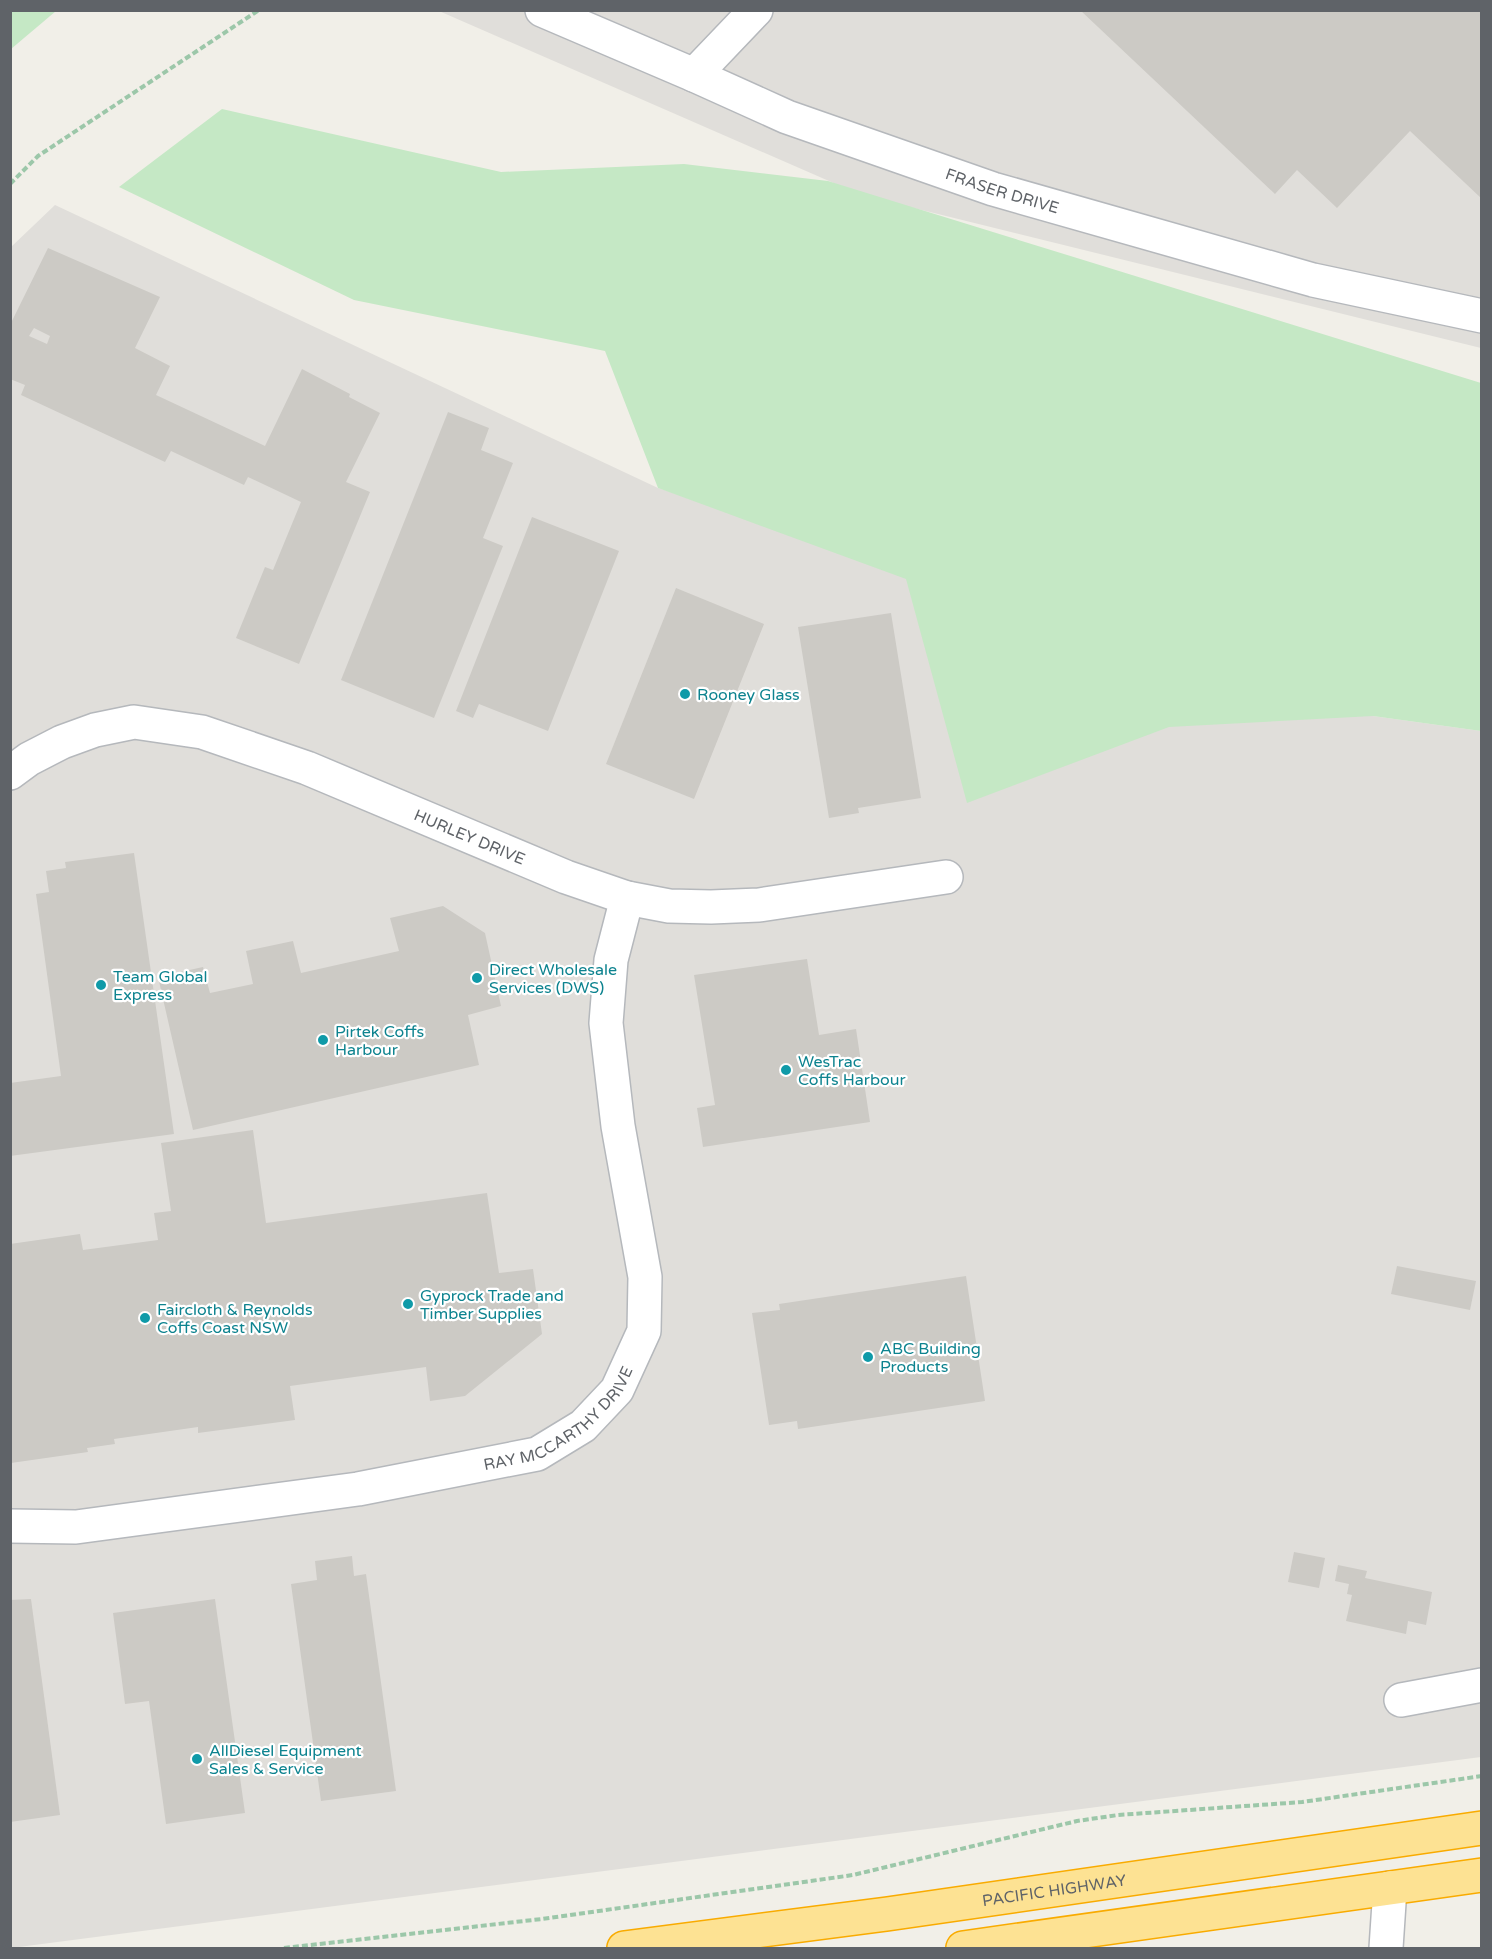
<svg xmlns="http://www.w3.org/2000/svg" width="1492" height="1959" viewBox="0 0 1492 1959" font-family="'Varela Round',sans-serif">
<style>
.industrial{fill:#e0deda}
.green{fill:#c5e8c5}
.building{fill:#cccac5;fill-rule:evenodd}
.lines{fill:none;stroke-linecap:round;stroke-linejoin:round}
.minor-casing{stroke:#b5b8bc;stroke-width:36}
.highway-casing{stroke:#f9ab00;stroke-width:36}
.path{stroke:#9cc7a9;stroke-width:4;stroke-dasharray:6 3;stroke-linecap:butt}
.minor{stroke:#fff;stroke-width:33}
.highway{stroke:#fde293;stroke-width:33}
.culture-dot{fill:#0f9aa8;stroke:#fff;stroke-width:2}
.labels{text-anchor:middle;stroke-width:4.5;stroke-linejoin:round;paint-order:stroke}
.street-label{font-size:16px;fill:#5f6368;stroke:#fff}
.culture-label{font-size:16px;fill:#0d838f;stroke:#fff;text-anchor:start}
</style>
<rect width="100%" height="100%" fill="#f1efe8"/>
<g class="industrial">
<polygon points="439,11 1481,11 1481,348 861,195"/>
<polygon points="55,205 658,488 1373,716 1481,731 1481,1757 11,1948 10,248"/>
</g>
<g class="green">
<polygon points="11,10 56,10 56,11 11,49"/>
<polygon points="222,109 501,172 684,164 828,181 1481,383 1481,731 1373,716 1169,727 967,803 906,579 658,488 605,351 354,300 119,187"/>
</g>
<g class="building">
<polygon points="1080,10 1482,10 1482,199 1410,131 1337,208 1297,170 1275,194"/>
<path d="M48 248 160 297 135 348 170 366 156 395 265 446 302 369 350 394 349 397 380 413 346 482 370 492 299 664 236 638 265 567 273 570 301 502 248 477 244 485 171 451 165 462 21 395 25 385 10 379V325ZM34 328 50 336 47 344 29 336Z"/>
<polygon points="448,412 489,428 481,450 513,463 483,538 503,546 434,718 341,680"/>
<polygon points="532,517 619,551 548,731 479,704 473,718 456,711"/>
<polygon points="676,588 764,624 694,799 606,764"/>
<polygon points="891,613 921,798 858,808 859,813 829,818 798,627"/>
<polygon points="134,853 174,1134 10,1156 10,1083 61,1076 36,894 49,892 46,871 66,868 65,862"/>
<polygon points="443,906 485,933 501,1006 468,1015 479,1065 193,1130 158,977 203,967 210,993 253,984 246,951 293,941 301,973 399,951 390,918"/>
<polygon points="807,959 819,1035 856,1029 870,1122 703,1147 697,1108 715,1105 694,975"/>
<polygon points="253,1130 266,1223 487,1193 499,1273 533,1269 542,1334 465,1396 430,1401 426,1367 290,1386 295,1420 198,1433 198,1427 114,1439 115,1444 87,1448 88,1452 11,1463 10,1244 80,1234 83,1250 158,1240 154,1213 171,1211 161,1143"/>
<polygon points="1397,1266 1476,1281 1470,1310 1391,1294"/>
<polygon points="966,1276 985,1401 798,1429 797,1421 769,1425 752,1313 780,1310 779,1304"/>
<polygon points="1294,1552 1325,1558 1319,1588 1288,1582"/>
<polygon points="352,1556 354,1576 366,1574 396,1791 321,1801 291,1584 317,1580 315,1561"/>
<polygon points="1338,1565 1367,1571 1365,1578 1432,1592 1426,1625 1408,1621 1406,1634 1346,1621 1352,1595 1347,1594 1349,1584 1335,1581"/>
<polygon points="31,1599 60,1815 10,1822 10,1600"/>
<polygon points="215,1599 245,1813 166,1824 149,1701 125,1704 113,1613"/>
</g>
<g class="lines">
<g class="minor-casing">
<g id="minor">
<path id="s1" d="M542 10 694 75 787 117 993 189 1313 280 1482 316"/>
<polyline points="694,75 756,10"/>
<path id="s2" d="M10 773 29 759 62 742 95 730 134 722 202 732 307 768 566 877 627 898 669 906 711 907 759 905 946 877"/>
<path id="s3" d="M10 1526 76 1527 358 1489 537 1454 583 1426 617 1390 644 1331 645 1277 618 1126 606 1023 611 960 627 898"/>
<polyline points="1401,1700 1482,1685"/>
<polyline points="1386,1948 1390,1888"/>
</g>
</g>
<g class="highway-casing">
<g id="highway">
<path id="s4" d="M624 1948 887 1914 1482 1828"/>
<polyline points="963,1948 1482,1875"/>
</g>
</g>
<g class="path">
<polyline points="10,184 38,156 259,10"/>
<polyline points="284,1948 542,1919 853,1875 1077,1821 1118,1815 1302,1802 1482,1776"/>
</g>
<use href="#minor" class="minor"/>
<use href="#highway" class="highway"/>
</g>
<g class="culture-dot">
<circle cx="685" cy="694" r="6"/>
<circle cx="477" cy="978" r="6"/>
<circle cx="101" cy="985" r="6"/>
<circle cx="323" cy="1040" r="6"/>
<circle cx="786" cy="1070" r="6"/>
<circle cx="408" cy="1304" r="6"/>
<circle cx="145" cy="1318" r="6"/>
<circle cx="868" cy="1357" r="6"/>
<circle cx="197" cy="1759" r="6"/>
</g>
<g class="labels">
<g class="street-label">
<text dy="6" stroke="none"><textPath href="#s1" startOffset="495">FRASER DRIVE</textPath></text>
<text dy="6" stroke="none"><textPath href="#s2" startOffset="492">HURLEY DRIVE</textPath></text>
<text dy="6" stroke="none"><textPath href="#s3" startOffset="570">RAY MCCARTHY DRIVE</textPath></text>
<text dy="6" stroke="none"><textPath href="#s4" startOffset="434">PACIFIC HIGHWAY</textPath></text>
</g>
<g class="culture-label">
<text x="697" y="700">Rooney Glass</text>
<text x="489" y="975">Direct Wholesale<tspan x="489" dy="18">Services (DWS)</tspan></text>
<text x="113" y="982">Team Global<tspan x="113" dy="18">Express</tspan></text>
<text x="335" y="1037">Pirtek Coffs<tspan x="335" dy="18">Harbour</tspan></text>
<text x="798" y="1067">WesTrac<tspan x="798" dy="18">Coffs Harbour</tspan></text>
<text x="420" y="1301">Gyprock Trade and<tspan x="420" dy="18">Timber Supplies</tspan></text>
<text x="157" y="1315">Faircloth &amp; Reynolds<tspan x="157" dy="18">Coffs Coast NSW</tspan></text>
<text x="880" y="1354">ABC Building<tspan x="880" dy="18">Products</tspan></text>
<text x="209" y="1756">AllDiesel Equipment<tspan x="209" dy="18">Sales &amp; Service</tspan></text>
</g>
</g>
<rect width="1492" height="1959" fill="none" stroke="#5f6368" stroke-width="24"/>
</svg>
